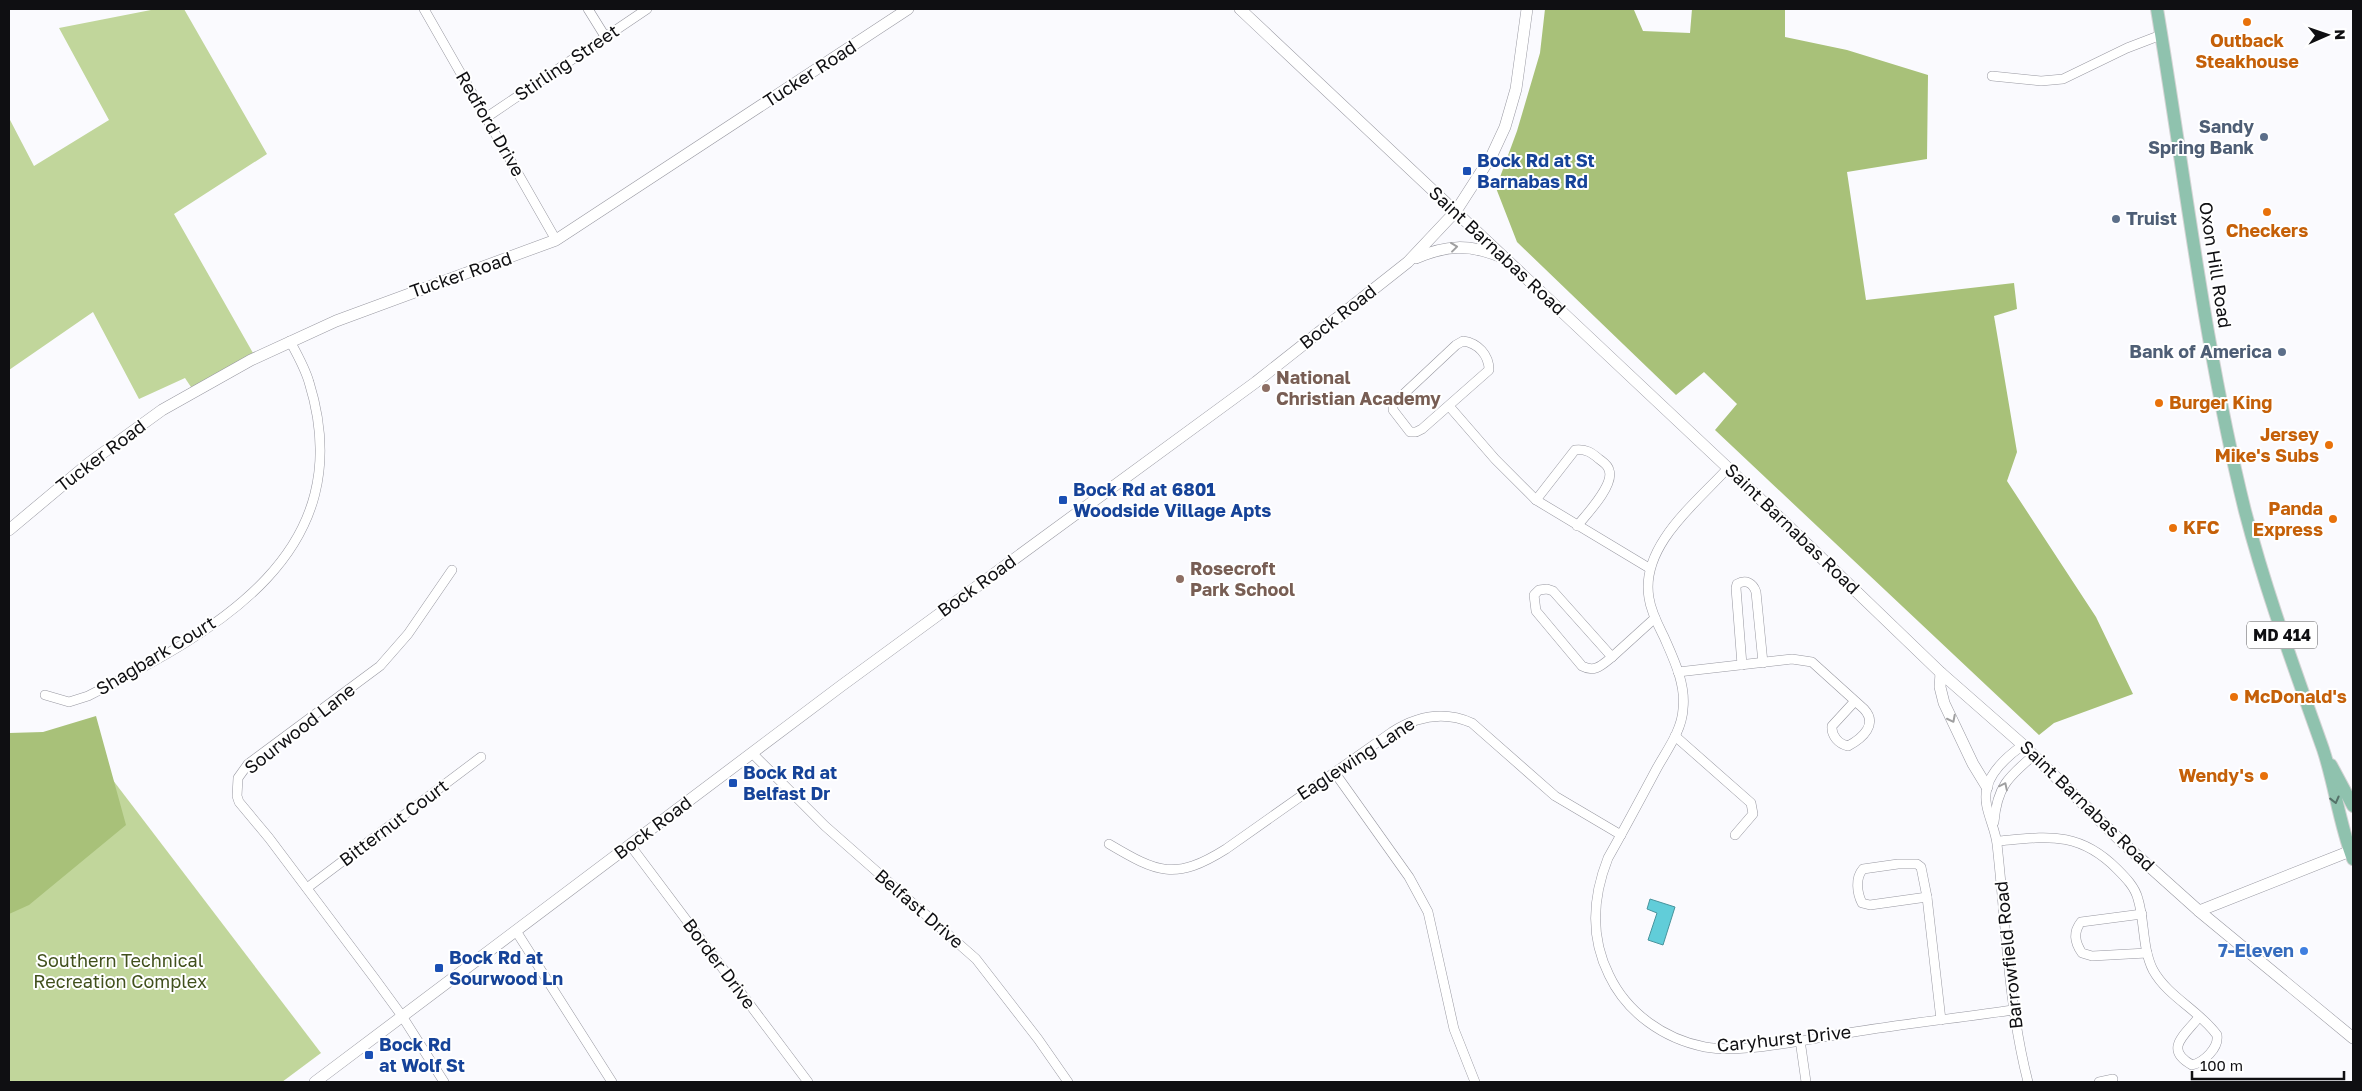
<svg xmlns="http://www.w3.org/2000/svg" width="2362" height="1091" viewBox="0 0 2362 1091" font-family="'Golos Text',sans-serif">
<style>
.green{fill:#c1d69b}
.forest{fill:#a8c179}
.water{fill:#61cdd9;stroke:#48949d}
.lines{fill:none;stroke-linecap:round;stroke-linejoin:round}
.street-casing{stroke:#9898a1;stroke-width:10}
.secondary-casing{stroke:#9898a1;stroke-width:12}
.primary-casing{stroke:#d4d4d4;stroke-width:14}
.street{stroke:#fff;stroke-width:9}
.secondary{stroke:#fff;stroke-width:11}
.primary{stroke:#8fc2ae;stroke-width:12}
.oneway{stroke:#9f9fa0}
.oneway2{stroke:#557168}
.food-dot{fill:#e8710a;stroke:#fff;stroke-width:2}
.service-dot{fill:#5c6f8a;stroke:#fff;stroke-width:2}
.transit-dot{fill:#1a4fb4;stroke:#fff;stroke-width:2}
.education-dot{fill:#8d6e63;stroke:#fff;stroke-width:2}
.shop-dot{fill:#3f7fe0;stroke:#fff;stroke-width:2}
.labels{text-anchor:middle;stroke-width:4;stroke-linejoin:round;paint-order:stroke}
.shield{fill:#fff;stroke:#575759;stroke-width:1}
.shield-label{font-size:16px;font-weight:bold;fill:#0f0f12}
.food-label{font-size:18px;font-weight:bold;fill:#c56008;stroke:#fff;text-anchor:start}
.street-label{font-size:18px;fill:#0f0f12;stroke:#fff}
.service-label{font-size:18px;font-weight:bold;fill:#4e5e75;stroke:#fff;text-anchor:end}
.transit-label{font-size:18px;font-weight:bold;fill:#164399;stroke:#fff;text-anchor:start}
.education-label{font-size:18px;font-weight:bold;fill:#785e54;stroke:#fff;text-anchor:start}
.shop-label{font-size:18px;font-weight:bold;fill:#366cbe;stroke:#fff;text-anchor:end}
.park-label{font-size:18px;fill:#41501d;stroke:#fff}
</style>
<rect width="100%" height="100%" fill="#fafafe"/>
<g class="green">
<polygon points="156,9 184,9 267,154 174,214 257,360 195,393 185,378 139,399 93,312 9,370 9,118 34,166 109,120 59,28"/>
<polygon points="77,733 321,1053 282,1082 9,1082 9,785"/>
</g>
<g class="forest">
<polygon points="1545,9 1634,10 1643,31 1690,33 1692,9 1785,9 1785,37 1847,50 1928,75 1927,159 1847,172 1866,300 2014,283 2017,309 1994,316 2017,452 2007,481 2096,617 2133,694 2054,723 2039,735 1715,430 1737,404 1704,372 1676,395 1517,242 1496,188 1517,131 1540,53"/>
<polygon points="96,716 126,825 29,905 9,914 9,733 43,732"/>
</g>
<polygon class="water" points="1650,899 1675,907 1663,945 1648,940 1657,913 1647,909"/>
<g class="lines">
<g class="street-casing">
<g id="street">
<polyline points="424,9 556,240"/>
<polyline points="588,9 606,38"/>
<polyline points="1992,76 2041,81 2063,79 2127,48 2161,35"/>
<polyline points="487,117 647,9"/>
<path d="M1463 341C1478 343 1489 355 1489 370L1422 429 1416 432H1410L1393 410V404L1456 345Z"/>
<polyline points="1449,406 1495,459 1536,500 1649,568"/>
<path d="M1728 468C1696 503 1640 546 1649 598 1651 612 1658 625 1664 637 1674 660 1686 684 1683 709 1682 730 1667 750 1657 768 1641 798 1625 828 1608 858 1593 896 1590 937 1609 975 1627 1013 1664 1039 1705 1047 1745 1054 1807 1039 1848 1033 1902 1024 1958 1018 2013 1010"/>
<path d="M1536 500 1575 450C1586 449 1591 452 1599 459 1603 462 1608 465 1609 470 1615 485 1586 515 1577 526"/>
<path d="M1547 589 1553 591 1612 657C1602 665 1595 673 1582 666L1536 611 1534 595 1539 590Z"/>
<polyline points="1612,657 1655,618"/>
<path d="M1742 665 1736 588 1737 584C1746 579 1753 583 1756 592L1763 663"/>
<path d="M1678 672 1792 659 1812 662 1864 709C1878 724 1863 738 1848 746 1839 744 1831 736 1832 726L1855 701"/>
<path d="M45 695 69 702 88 696C216 631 362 553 309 382 305 368 297 354 290 341"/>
<polyline points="1675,736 1751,803 1753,814 1735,835"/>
<path d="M2023 745C2009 755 1991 770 1987 788 1982 807 1995 825 1997 844 2006 924 2008 1004 2028 1082"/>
<polyline points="752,753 825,826 976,959 1038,1039 1068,1082"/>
<polyline points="1335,773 1409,877 1428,912 1454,1029 1475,1082"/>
<path d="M1994 822C1997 787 2008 777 2034 755"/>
<path d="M1997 841C2046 837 2078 830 2117 869 2126 878 2135 887 2138 899 2145 922 2142 948 2153 970 2168 997 2199 1010 2217 1035 2219 1048 2204 1062 2192 1065 2163 1049 2185 1035 2199 1017"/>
<path d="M1109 844C1158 873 1175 881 1226 849L1392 732C1417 716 1443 710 1472 723L1555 796 1621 835"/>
<polyline points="630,845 808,1082"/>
<path d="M1898 864H1917L1921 867 1927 897 1870 905 1862 903C1857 893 1855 878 1863 869Z"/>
<polyline points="307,888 481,757"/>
<polyline points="1927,897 1941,1020"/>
<path d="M2142 914 2081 922C2073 932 2075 943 2082 953L2092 956 2147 953"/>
<polyline points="516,931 612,1082"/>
<polyline points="1800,1040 1806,1082"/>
<polyline points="444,1082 402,1016 375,979 269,838 239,802 237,796 238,778 248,764 380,666 408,634 452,570"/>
<polyline points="2099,1082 2113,1079"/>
</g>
</g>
<g class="secondary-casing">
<g id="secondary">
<polyline points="1240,9 1728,468 1941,673 2023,745 2122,842 2199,911 2353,1038"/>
<path d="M1416 258C1446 245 1469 244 1499 256"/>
<polyline points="9,530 89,463 162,410 251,360 336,321 556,240 908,9"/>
<polyline points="1941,673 1940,687 1944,703 1973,764 1987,787"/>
<polyline points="2199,911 2353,850"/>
<polyline points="315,1082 841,686 1256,382 1408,262 1456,211 1492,155 1505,127 1516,89 1527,9"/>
</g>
</g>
<g class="primary-casing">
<g id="primary">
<path d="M2157 9C2185 176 2204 346 2245 511 2266 592 2295 670 2323 749 2335 785 2339 823 2353 859"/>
<polyline points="2331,765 2353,806"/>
</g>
</g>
<use href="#street" class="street"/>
<use href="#secondary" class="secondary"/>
<use href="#primary" class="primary"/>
</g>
<defs><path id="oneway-chevron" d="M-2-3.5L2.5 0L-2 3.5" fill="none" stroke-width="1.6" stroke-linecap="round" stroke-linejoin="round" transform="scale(1.25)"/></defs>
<g class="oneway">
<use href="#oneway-chevron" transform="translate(1454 247) rotate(-7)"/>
<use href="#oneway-chevron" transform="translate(1952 719) rotate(63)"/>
<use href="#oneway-chevron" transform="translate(2004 786) rotate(-64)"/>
</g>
<use class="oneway2" href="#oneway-chevron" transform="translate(2335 800) rotate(76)"/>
<g class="food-dot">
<circle cx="2247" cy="22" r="5"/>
<circle cx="2267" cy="212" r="5"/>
<circle cx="2159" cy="403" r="5"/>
<circle cx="2329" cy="445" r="5"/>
<circle cx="2333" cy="519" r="5"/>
<circle cx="2173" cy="528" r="5"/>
<circle cx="2234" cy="697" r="5"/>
<circle cx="2264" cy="776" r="5"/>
</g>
<g class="service-dot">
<circle cx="2264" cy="137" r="5"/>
<circle cx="2116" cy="219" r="5"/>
<circle cx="2282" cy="352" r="5"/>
</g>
<g class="transit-dot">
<rect x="1462" y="166" width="10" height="10" rx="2.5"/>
<rect x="1058" y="495" width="10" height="10" rx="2.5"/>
<rect x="728" y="778" width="10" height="10" rx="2.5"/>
<rect x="434" y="963" width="10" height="10" rx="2.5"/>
<rect x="364" y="1050" width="10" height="10" rx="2.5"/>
</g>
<g class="education-dot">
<circle cx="1266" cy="388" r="5"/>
<circle cx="1180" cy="579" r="5"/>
</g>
<circle class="shop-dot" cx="2304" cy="951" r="5"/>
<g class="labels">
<rect class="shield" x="2247" y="621.5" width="70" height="27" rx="4"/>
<g class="shield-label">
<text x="2282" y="641">MD 414</text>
</g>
<g class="food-label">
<text x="2247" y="47" text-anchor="middle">Outback<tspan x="2247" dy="21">Steakhouse</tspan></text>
<text x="2267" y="237" text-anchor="middle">Checkers</text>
<text x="2169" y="409">Burger King</text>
<text x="2319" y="441" text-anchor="end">Jersey<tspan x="2319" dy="21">Mike's Subs</tspan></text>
<text x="2323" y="515" text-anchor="end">Panda<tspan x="2323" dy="21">Express</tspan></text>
<text x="2183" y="534">KFC</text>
<text x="2244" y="703">McDonald's</text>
<text x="2254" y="782" text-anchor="end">Wendy's</text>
</g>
<g class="street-label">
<text transform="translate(567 63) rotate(-34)" y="6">Stirling Street</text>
<text transform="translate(810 74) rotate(-33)" y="6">Tucker Road</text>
<text transform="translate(490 124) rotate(60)" y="6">Redford Drive</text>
<text transform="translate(1497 251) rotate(43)" y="6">Saint Barnabas Road</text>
<text transform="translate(2215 265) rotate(81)" y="6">Oxon Hill Road</text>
<text transform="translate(461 275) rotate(-19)" y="6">Tucker Road</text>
<text transform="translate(1338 317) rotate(-38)" y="6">Bock Road</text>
<text transform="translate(101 456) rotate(-37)" y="6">Tucker Road</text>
<text transform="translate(1792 529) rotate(44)" y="6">Saint Barnabas Road</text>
<text transform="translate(977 586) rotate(-36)" y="6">Bock Road</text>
<text transform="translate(156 656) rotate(-31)" y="6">Shagbark Court</text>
<text transform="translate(300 729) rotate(-38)" y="6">Sourwood Lane</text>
<text transform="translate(1356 759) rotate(-33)" y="6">Eaglewing Lane</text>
<text transform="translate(2087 806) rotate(44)" y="6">Saint Barnabas Road</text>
<text transform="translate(394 823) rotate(-37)" y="6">Bitternut Court</text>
<text transform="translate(653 828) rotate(-37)" y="6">Bock Road</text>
<text transform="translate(919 909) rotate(41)" y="6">Belfast Drive</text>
<text transform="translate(2009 955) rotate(-96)" y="6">Barrowfield Road</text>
<text transform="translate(719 964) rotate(53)" y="6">Border Drive</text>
<text transform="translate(1784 1039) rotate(-6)" y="6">Caryhurst Drive</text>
</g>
<g class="service-label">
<text x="2254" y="133">Sandy<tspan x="2254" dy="21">Spring Bank</tspan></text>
<text x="2126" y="225" text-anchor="start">Truist</text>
<text x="2272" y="358">Bank of America</text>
</g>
<g class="transit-label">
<text x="1477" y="167">Bock Rd at St<tspan x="1477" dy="21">Barnabas Rd</tspan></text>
<text x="1073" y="496">Bock Rd at 6801<tspan x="1073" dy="21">Woodside Village Apts</tspan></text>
<text x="743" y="779">Bock Rd at<tspan x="743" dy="21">Belfast Dr</tspan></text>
<text x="449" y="964">Bock Rd at<tspan x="449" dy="21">Sourwood Ln</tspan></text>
<text x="379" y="1051">Bock Rd<tspan x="379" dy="21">at Wolf St</tspan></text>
</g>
<g class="education-label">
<text x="1276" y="384">National<tspan x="1276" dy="21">Christian Academy</tspan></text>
<text x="1190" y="575">Rosecroft<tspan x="1190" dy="21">Park School</tspan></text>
</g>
<g class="shop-label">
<text x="2294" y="957">7-Eleven</text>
</g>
<g class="park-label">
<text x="120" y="967">Southern Technical<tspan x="120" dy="21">Recreation Complex</tspan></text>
</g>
</g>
<rect width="2362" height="1091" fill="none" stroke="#0f0f12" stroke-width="20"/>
<g transform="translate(2327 35) rotate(88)" stroke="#ffffff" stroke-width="4" paint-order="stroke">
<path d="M0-4L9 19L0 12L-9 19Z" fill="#0f0f12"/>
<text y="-8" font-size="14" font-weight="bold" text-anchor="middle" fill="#0f0f12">N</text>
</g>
<path d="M2192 1071v8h152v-8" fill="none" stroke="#0f0f12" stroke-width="2.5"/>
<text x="2200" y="1071" font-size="15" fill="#0f0f12" stroke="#ffffff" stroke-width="4" paint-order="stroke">100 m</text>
</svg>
